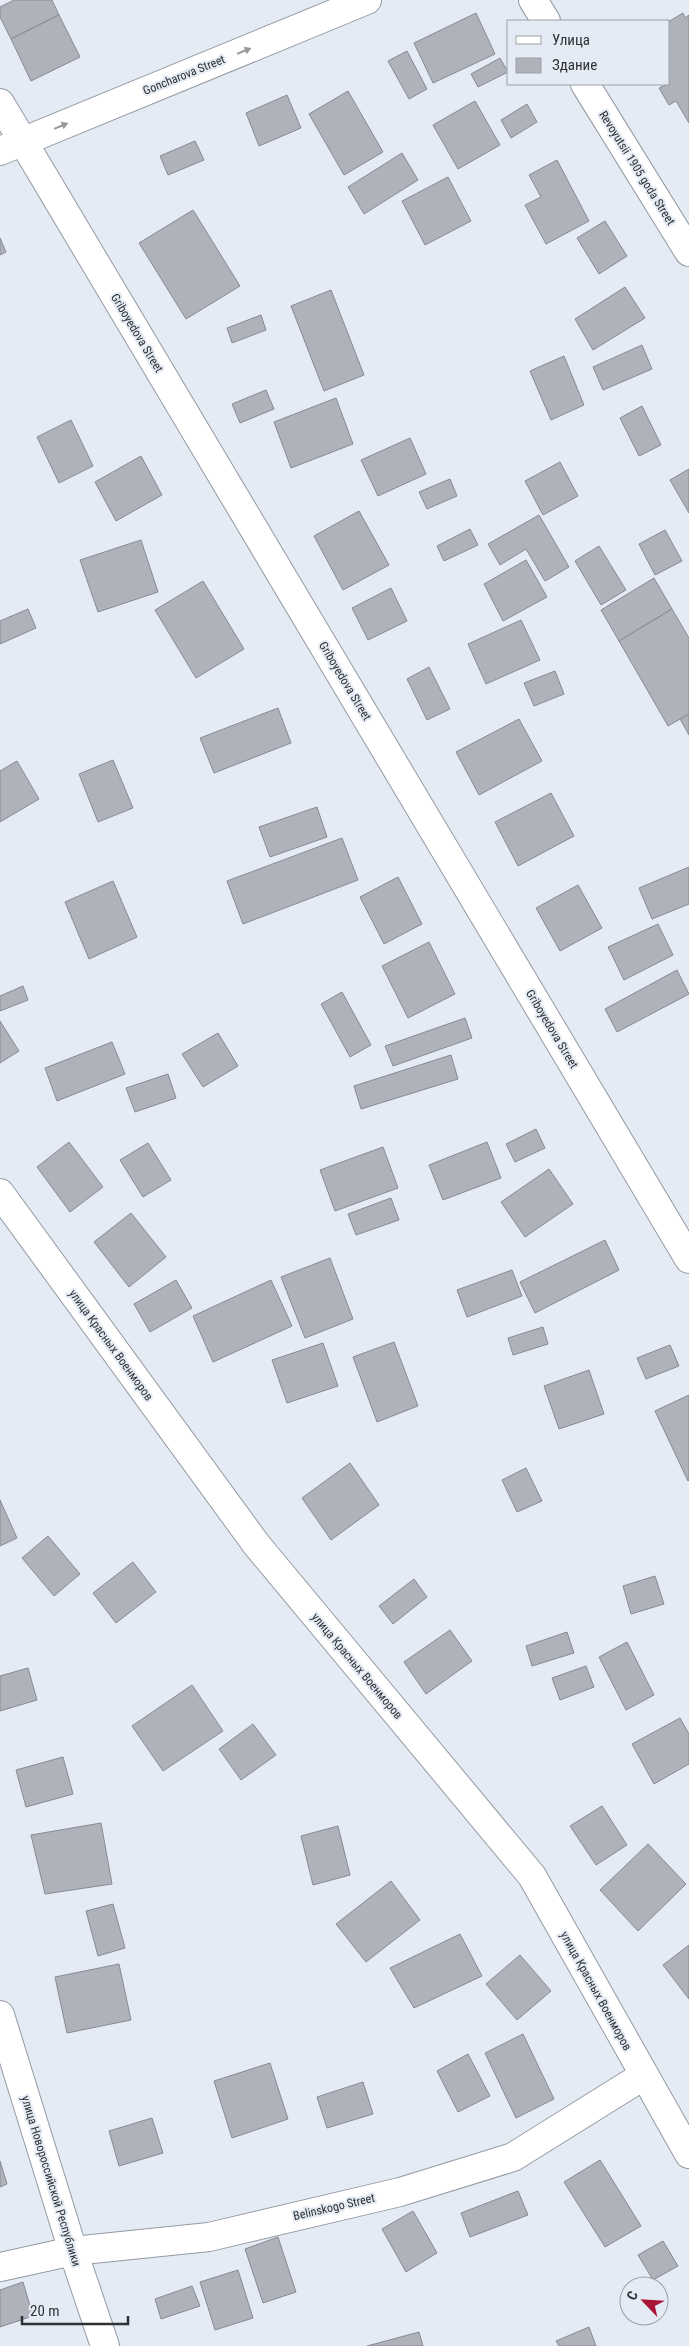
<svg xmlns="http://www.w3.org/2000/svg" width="689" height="2346" viewBox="0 0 689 2346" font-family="'Roboto Condensed',sans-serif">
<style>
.building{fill:#afb1bb;stroke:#888a93}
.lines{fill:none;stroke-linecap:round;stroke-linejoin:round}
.street-casing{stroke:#949aa2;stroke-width:30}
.secondary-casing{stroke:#949aa2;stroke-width:30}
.street{stroke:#fff;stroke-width:28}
.secondary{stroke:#fff;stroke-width:28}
.oneway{fill:#97989a}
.labels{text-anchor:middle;stroke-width:4;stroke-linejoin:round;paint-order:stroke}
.street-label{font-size:12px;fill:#2f3235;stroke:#e4ebf4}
</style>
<rect width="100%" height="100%" fill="#e4ebf4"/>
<g class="building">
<polygon points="14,0 52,0 59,15 11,39 0,17 0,7"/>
<polygon points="476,13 495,54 433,83 414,43"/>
<polygon points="683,13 685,18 689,15 689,123 676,101 669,105 659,88 668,84 668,22"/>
<polygon points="59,15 80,57 31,81 11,39"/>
<polygon points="407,51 427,89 409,99 388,61"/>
<polygon points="500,58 508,72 478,87 471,74"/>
<polygon points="348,91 383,152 344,175 309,114"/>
<polygon points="287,95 301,128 259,146 246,113"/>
<polygon points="475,101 500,145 458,169 433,125"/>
<polygon points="527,104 537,122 511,138 501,120"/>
<polygon points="195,141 204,160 168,175 160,156"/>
<polygon points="402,153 418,180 364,214 348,187"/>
<polygon points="557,160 589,221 546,244 525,205 541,197 529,175"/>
<polygon points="448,177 471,221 425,245 402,201"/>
<polygon points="193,210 240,286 186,319 139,243"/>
<polygon points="605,221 627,256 599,274 577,238"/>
<polygon points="0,238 6,252 0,255"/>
<polygon points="625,287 645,318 593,350 575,319"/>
<polygon points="331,290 364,375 324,391 291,306"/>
<polygon points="261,315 266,330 232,343 227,328"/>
<polygon points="642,345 652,369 603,390 593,367"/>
<polygon points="564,356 584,405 551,420 530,371"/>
<polygon points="266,390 274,409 240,423 232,404"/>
<polygon points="336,398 353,444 291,468 274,422"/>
<polygon points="642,406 661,445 639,456 620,418"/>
<polygon points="71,420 93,466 59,483 37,437"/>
<polygon points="410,438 426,474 378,496 361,460"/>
<polygon points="141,456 162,495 116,521 95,482"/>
<polygon points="560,462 578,496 543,515 525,481"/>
<polygon points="689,469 689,513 670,480"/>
<polygon points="450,479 457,496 427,509 419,492"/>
<polygon points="359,511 389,565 343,590 314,536"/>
<polygon points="539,515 569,567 545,581 526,549 500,565 488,544"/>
<polygon points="470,529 478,545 444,561 437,546"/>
<polygon points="665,530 682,561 655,575 639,544"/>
<polygon points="141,540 158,592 98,612 80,560"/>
<polygon points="599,546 626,590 601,605 575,561"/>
<polygon points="526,560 547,597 503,621 484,584"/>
<polygon points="654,578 672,609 619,641 601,610"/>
<polygon points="203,581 244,649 196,678 155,610"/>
<polygon points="391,588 407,621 368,640 352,608"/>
<polygon points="28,609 36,628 0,644 0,621"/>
<polygon points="672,609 689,638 689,714 668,726 619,641"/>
<polygon points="521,620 540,660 486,684 468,644"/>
<polygon points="429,667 450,709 427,720 407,679"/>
<polygon points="555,671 564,694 534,706 524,683"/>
<polygon points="278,708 291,743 214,773 200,738"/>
<polygon points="689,714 689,735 680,719"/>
<polygon points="519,719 542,761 479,795 456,752"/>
<polygon points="113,760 133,808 98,822 79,774"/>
<polygon points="17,761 39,799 0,822 0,771"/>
<polygon points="551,793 574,836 518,866 495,822"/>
<polygon points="317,807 327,837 270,857 259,827"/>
<polygon points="342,838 358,880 243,924 227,881"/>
<polygon points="689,867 689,904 652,919 639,888"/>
<polygon points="398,877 422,924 384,944 360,897"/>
<polygon points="113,881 137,937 89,959 65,902"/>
<polygon points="578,885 602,928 560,951 536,908"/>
<polygon points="658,924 673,955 624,980 608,947"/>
<polygon points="429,942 455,994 408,1018 382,966"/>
<polygon points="677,970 689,994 617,1032 605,1009"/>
<polygon points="23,986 28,1000 0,1011 0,996"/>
<polygon points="342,992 371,1045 350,1057 321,1004"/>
<polygon points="465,1018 472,1038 393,1066 385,1046"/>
<polygon points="0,1021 19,1051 0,1063"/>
<polygon points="218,1033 238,1066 203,1087 182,1054"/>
<polygon points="112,1042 125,1074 57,1101 45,1068"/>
<polygon points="451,1055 458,1079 361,1109 354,1086"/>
<polygon points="168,1074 176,1098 135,1112 126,1088"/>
<polygon points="536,1129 545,1148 515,1162 506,1144"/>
<polygon points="69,1142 103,1187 70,1212 37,1167"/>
<polygon points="487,1142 501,1178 443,1200 429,1165"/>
<polygon points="148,1143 171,1180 143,1197 120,1160"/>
<polygon points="383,1147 398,1188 335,1211 320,1170"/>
<polygon points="549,1169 573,1204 525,1237 501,1202"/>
<polygon points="391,1198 399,1220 356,1235 348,1214"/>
<polygon points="131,1213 166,1257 129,1287 94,1242"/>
<polygon points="605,1240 619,1270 535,1313 520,1282"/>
<polygon points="330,1258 353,1319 305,1338 281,1277"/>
<polygon points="512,1270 522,1296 467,1317 457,1290"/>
<polygon points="176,1280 192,1308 150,1332 134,1304"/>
<polygon points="271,1280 292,1326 213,1362 193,1316"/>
<polygon points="543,1327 548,1344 513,1355 508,1338"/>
<polygon points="394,1342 418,1406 377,1422 353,1357"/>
<polygon points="323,1343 338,1386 287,1403 272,1360"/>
<polygon points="670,1345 679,1366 646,1379 637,1358"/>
<polygon points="589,1370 604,1414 559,1429 544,1386"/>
<polygon points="689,1395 689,1480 688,1481 655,1411"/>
<polygon points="350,1463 379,1505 331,1540 302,1498"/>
<polygon points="526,1468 542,1501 517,1512 502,1480"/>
<polygon points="0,1500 17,1538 0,1546"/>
<polygon points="48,1536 80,1574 54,1596 22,1558"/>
<polygon points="133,1562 156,1592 116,1623 93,1593"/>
<polygon points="655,1576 664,1604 631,1614 623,1586"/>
<polygon points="414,1579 427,1597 393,1624 379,1606"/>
<polygon points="450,1630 472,1661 426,1694 404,1662"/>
<polygon points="567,1632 574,1653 532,1666 526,1646"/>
<polygon points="627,1642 654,1695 626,1710 599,1657"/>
<polygon points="586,1666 594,1687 560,1700 552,1678"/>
<polygon points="28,1668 37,1700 0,1711 0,1676"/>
<polygon points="192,1685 223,1731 163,1771 132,1726"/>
<polygon points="680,1718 689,1734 689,1764 654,1784 632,1744"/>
<polygon points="253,1724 276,1755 241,1780 219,1749"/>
<polygon points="63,1757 73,1794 26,1807 16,1770"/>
<polygon points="602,1806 627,1845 596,1865 570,1826"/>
<polygon points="101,1823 112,1884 45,1894 31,1835"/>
<polygon points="338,1826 350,1875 313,1885 301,1836"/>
<polygon points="648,1844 686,1884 638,1931 600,1890"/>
<polygon points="391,1881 420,1920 366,1962 336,1924"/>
<polygon points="113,1904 125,1948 98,1956 86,1911"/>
<polygon points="460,1934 482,1976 414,2008 390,1968"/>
<polygon points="689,1945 689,1999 663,1965"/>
<polygon points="520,1955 551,1991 517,2020 486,1984"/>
<polygon points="119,1964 131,2020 67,2033 55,1977"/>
<polygon points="523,2034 554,2099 516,2118 485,2053"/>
<polygon points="468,2054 490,2096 458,2112 437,2071"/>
<polygon points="270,2063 288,2119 232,2138 214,2081"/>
<polygon points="363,2082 373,2114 327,2128 317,2097"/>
<polygon points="152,2118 163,2153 119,2166 109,2131"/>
<polygon points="600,2160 641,2226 605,2247 564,2182"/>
<polygon points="0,2161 7,2184 0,2187"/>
<polygon points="518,2191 528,2215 470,2237 461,2213"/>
<polygon points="413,2211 437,2253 406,2272 382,2229"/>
<polygon points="278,2237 296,2292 263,2303 245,2249"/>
<polygon points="663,2241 678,2266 653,2280 638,2255"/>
<polygon points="238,2270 253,2318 215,2330 200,2282"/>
<polygon points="23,2282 33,2316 0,2327 0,2290"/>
<polygon points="192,2286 200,2306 161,2319 155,2299"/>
<polygon points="589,2327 596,2346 559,2346 556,2341"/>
<polygon points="419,2332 423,2346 367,2346"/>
</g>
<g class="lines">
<g class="street-casing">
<g id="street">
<polyline points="0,103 689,1259"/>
<polyline points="0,1193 256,1544 532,1876 689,2154"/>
<polyline points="0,2015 73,2251 105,2346"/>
<polyline points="0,2267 73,2251 209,2237 400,2192 513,2157 643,2076"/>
</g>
</g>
<g class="secondary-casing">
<g id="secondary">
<polyline points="533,0 546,21"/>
<polyline points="585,84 689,252"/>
<polyline points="0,151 367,0"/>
</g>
</g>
<use href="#street" class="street"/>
<use href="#secondary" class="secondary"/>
</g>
<defs><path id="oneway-solid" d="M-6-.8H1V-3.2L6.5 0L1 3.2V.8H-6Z" transform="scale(1.25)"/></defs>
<g class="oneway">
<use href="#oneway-solid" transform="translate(244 51) rotate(-22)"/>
<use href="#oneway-solid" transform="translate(61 126) rotate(-22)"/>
</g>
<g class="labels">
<g class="street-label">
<text transform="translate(184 75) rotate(-22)" y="4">Goncharova Street</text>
<text transform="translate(637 168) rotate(58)" y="4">Revoyutsii 1905 goda Street</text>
<text transform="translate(137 333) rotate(59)" y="4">Griboyedova Street</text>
<text transform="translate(345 681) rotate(59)" y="4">Griboyedova Street</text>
<text transform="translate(552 1029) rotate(59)" y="4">Griboyedova Street</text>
<text transform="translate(111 1345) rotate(54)" y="4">улица Красных Военморов</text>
<text transform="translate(357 1666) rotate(50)" y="4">улица Красных Военморов</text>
<text transform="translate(596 1991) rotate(61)" y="4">улица Красных Военморов</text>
<text transform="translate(51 2181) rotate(73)" y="4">улица Новороссийской Республики</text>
<text transform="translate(334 2207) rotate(-13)" y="4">Belinskogo Street</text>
</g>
</g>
<rect x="507" y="20" width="162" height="65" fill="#e4ebf4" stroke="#9ca1a8"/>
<rect x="516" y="36" width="25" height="8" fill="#ffffff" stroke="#9ca1a8"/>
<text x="552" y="45" font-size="15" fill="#2f3235">Улица</text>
<rect x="516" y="58" width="25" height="15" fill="#afb1bb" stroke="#9ca1a8"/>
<text x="552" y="70" font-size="15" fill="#2f3235">Здание</text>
<g transform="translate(644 2301) rotate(295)"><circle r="24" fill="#e4ebf4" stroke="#9ca1a8"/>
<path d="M0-4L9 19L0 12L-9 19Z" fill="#aa1437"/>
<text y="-8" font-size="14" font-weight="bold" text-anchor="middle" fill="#2f3235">С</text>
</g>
<path d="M22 2316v8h106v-8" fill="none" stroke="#2f3235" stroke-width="2.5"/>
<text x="30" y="2316" font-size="15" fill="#2f3235" stroke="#e4ebf4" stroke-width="4" paint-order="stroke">20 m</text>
</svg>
